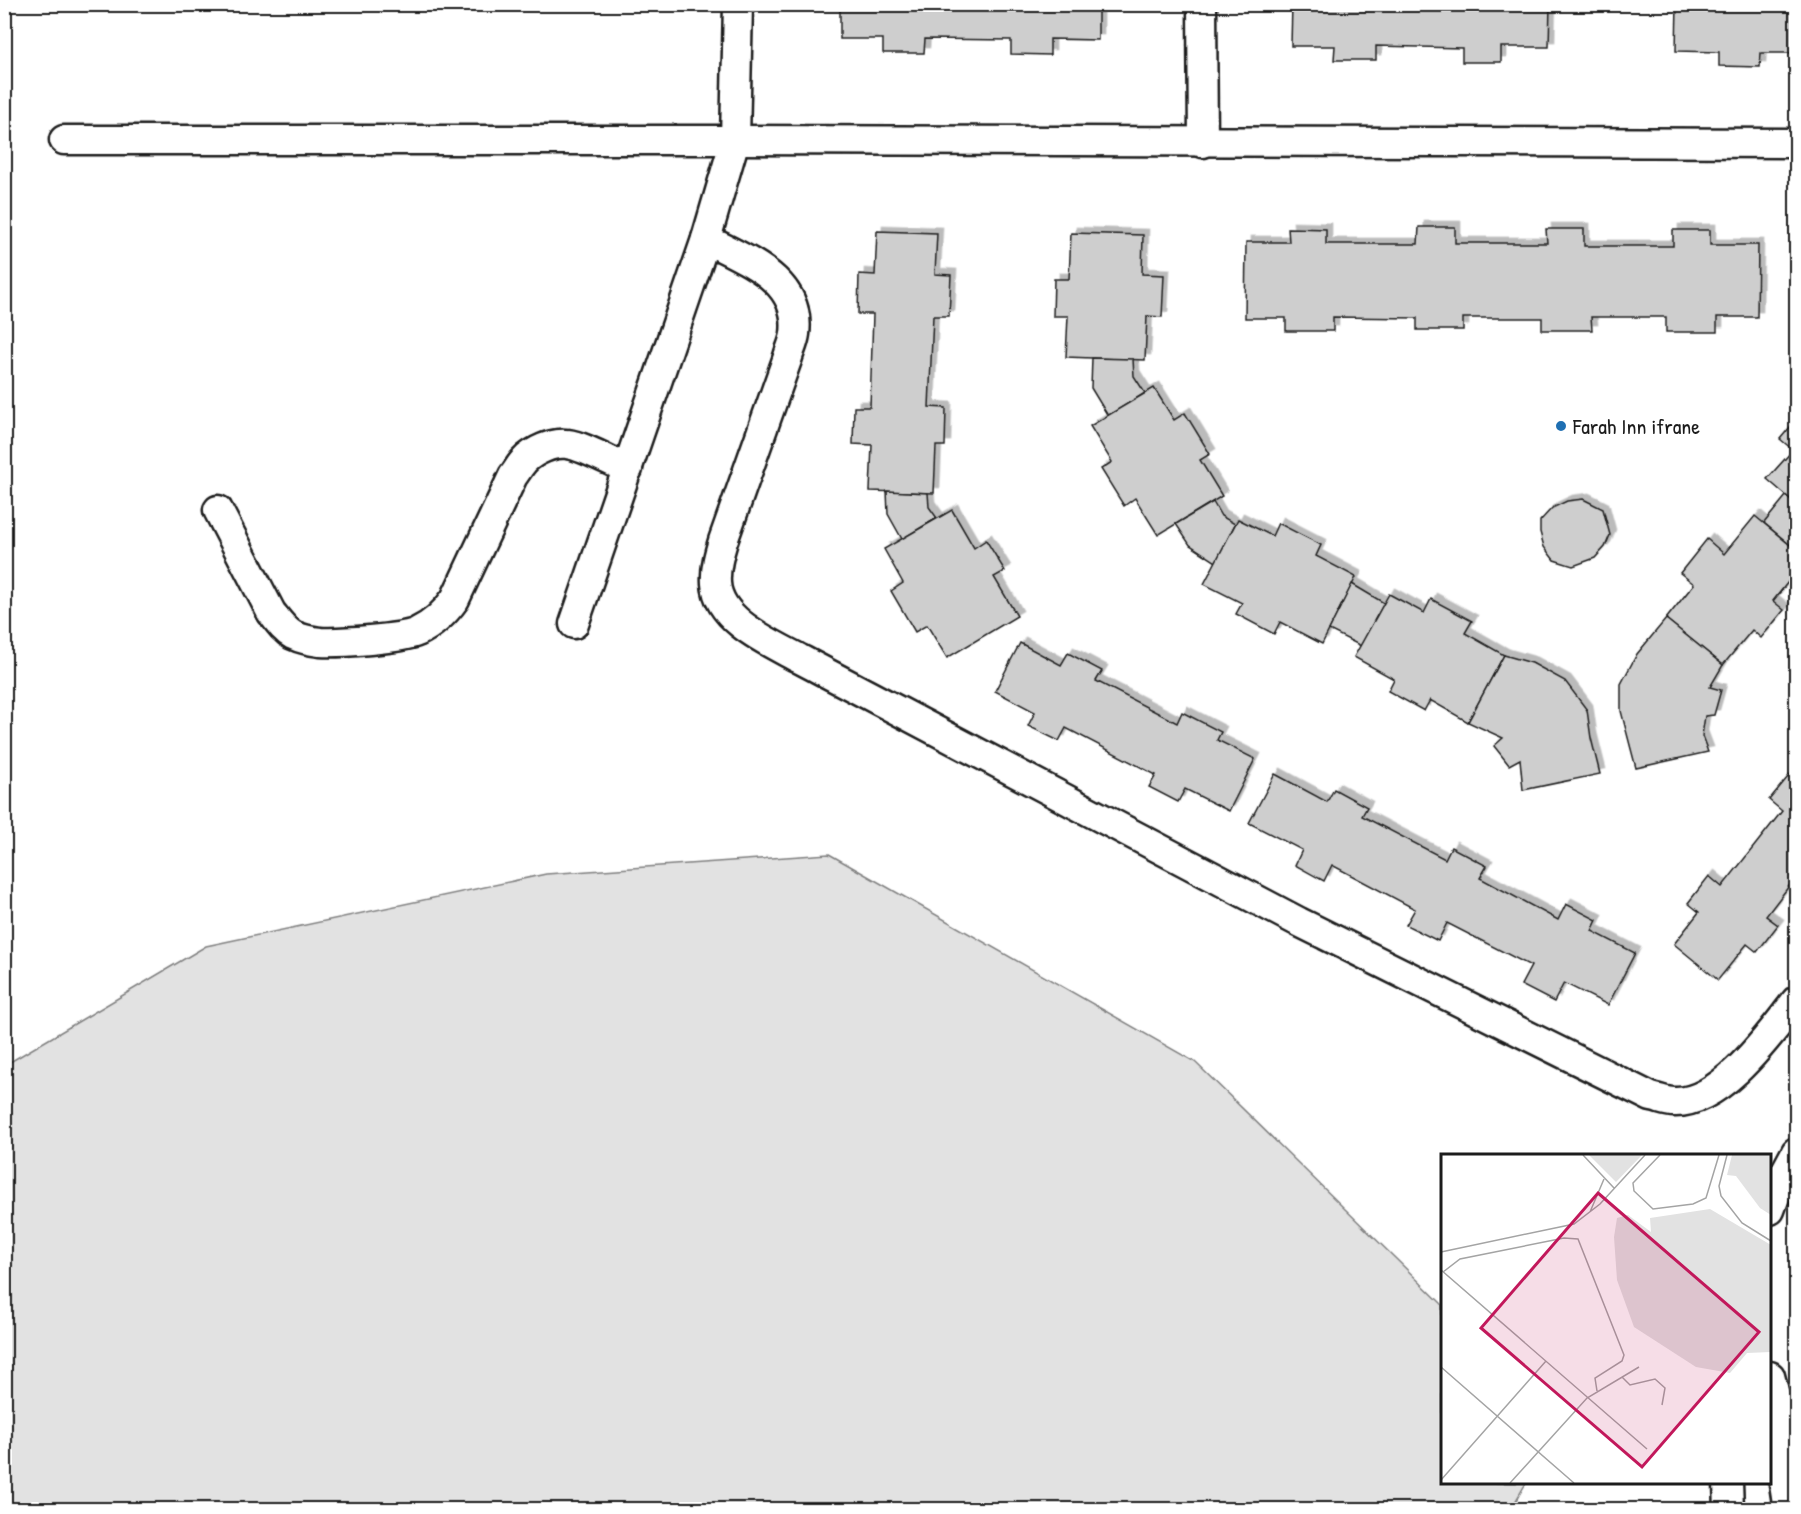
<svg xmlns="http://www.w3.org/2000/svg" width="1801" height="1514" viewBox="0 0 1801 1514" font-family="'Patrick Hand',sans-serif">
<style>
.green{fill:#e2e2e2;stroke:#7f7f7f;stroke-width:1.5}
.building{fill:#cecece;stroke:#1c1c1c;stroke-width:1.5;filter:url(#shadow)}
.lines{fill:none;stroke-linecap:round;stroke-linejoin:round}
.minor-casing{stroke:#1c1c1c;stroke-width:33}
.minor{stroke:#fff;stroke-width:28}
.poi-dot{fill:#1f6fb2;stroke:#fff;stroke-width:2}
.labels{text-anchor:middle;stroke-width:4.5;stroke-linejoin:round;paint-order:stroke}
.poi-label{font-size:22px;fill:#1c1c1c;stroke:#fff;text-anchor:start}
.inset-road{fill:none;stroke:#a4a4a4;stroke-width:1.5}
.view{fill:#c2185b;fill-opacity:0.15;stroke:#c2185b;stroke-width:3}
.inset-edge{fill:none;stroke:#1c1c1c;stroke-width:3}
</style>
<defs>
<filter id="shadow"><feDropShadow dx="5.5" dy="-5.5" stdDeviation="0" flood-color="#0004"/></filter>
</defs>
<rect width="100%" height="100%" fill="#fff"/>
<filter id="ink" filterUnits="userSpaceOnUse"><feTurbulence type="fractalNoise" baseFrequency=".0167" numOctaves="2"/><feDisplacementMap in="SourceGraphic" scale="12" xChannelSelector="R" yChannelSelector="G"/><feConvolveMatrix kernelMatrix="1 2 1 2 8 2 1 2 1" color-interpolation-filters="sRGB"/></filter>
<g filter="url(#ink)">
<polygon class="green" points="829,854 1195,1062 1442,1304 1442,1482 1526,1483 1511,1509 5,1509 5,1065 206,946 546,874"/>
<g class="building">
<polygon points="840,4 1098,4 1098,40 1050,39 1050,55 1011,54 1011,40 925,39 924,53 883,53 883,39 840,39"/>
<polygon points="1292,4 1550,4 1549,47 1501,47 1501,62 1462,62 1462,48 1376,46 1376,60 1334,60 1335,46 1291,46"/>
<polygon points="1677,4 1796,4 1796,53 1761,53 1760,67 1719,66 1719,52 1676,51"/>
<polygon points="1419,227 1455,227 1455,243 1547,243 1546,229 1584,229 1584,246 1673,246 1673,230 1710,230 1710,245 1758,245 1757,317 1717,317 1717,332 1666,332 1666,317 1591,317 1592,330 1542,330 1542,318 1463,318 1463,330 1417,330 1417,318 1333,317 1333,331 1286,331 1286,318 1245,318 1246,242 1289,242 1288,228 1326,229 1326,244 1418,244"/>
<polygon points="877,231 937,233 935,274 951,275 949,316 933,316 929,407 946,408 945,446 936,446 934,493 870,491 872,445 853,444 854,407 870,407 873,314 858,314 859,274 875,275"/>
<polygon points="1071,233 1143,235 1142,274 1164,275 1162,317 1147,316 1145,360 1066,357 1068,316 1053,316 1054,279 1069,279"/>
<polygon points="1092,358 1133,359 1134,376 1145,393 1108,416 1091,388"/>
<polygon points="1154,388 1174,420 1185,413 1210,454 1200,460 1222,496 1158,535 1135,498 1124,506 1101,469 1112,462 1090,426"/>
<polygon points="1796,420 1796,504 1767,479 1793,450 1780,439"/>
<polygon points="887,491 928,493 929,507 937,518 902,539 888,514"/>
<polygon points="1786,496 1796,504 1796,544 1794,548 1764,523"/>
<polygon points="1583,499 1603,509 1610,535 1605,547 1595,558 1573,566 1554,560 1544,547 1540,532 1540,521 1552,508 1567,501"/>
<polygon points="1213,502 1221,516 1235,524 1216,562 1190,545 1176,524"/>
<polygon points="952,510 974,548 986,540 1005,571 994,577 1017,616 947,658 927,625 915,632 891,591 903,583 884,549"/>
<polygon points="1755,516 1796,550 1796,572 1773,601 1784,610 1761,638 1752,630 1723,665 1666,619 1694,584 1680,573 1707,539 1724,554"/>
<polygon points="1238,519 1272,536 1278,523 1321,545 1316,556 1356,577 1322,644 1280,622 1274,634 1236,614 1242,603 1204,584"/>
<polygon points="1352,584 1384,603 1361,646 1329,630"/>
<polygon points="1389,594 1424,613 1431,599 1472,621 1465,633 1504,655 1468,722 1430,700 1424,711 1388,691 1394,679 1354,657"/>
<polygon points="1666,619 1723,665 1710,687 1721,690 1714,715 1705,716 1702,736 1708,752 1636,768 1621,711 1621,684 1637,654"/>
<polygon points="1020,643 1061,665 1068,653 1102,671 1096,681 1177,723 1182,712 1221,732 1217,740 1255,759 1229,811 1185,789 1178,802 1149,787 1156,775 1066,728 1059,741 1028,726 1035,712 995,691"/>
<polygon points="1504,655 1532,663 1565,681 1587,710 1591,738 1600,774 1523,790 1520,759 1509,765 1494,746 1503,738 1468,722"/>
<polygon points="1792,772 1796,776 1796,877 1766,916 1778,925 1757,952 1747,944 1718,980 1674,944 1699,912 1688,903 1709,876 1722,887 1782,811 1769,800"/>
<polygon points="1275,774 1327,802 1334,789 1367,807 1362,816 1445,859 1451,847 1487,866 1480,878 1558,920 1566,904 1597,920 1592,931 1635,953 1608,1005 1564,983 1554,1002 1521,985 1531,966 1447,923 1438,941 1406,925 1415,909 1332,865 1324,881 1295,865 1302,850 1249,823"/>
</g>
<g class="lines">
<g class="minor-casing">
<g id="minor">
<polyline points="1202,4 1203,143"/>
<polyline points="64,140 735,140 1796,143"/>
<path d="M706 239C745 260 802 279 795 334 794 342 790 350 788 357L723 541C719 554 715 568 716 583 718 621 771 643 800 659L1299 922 1651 1097C1658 1098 1666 1102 1674 1102 1721 1104 1770 1034 1796 1001"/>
<path d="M218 510 271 612C278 621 284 630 293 635 301 639 312 641 320 642 339 643 401 639 417 632 432 625 445 613 455 599L513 476C517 471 520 465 524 461 533 451 553 442 567 444 584 446 611 462 628 469"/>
<polyline points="574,624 706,239 735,140 738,4"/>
<polyline points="1770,1210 1782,1178 1796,1152"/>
<polyline points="1770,1376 1779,1410 1781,1433 1780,1458 1788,1510"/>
<polyline points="1728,1482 1729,1510"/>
</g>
</g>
<use href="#minor" class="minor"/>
</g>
</g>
<circle class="poi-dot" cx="1561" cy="426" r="6"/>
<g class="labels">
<g class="poi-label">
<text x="1573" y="434">Farah Inn ifrane</text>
</g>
</g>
<g transform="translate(1441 1154)">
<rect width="330" height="330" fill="#fff"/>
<path d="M148 1H201L175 28ZM291 1H330V61L319 54 295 22 286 21ZM269 55 330 91V198L306 199 289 219 255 213 193 173 176 126 173 83 176 64 187 61 210 78 209 64Z" fill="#e2e2e2"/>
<path class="inset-road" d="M142 1 173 34M219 1 192 29 193 37 212 55 252 50 265 44 278 1M286 1 278 32 280 42 301 69 330 87M149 58 163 25M0 98 133 70 159 50 204 1M0 116 206 295M2 118 19 105 123 84 137 85 183 201 181 207 154 224 156 237M0 213 133 329M181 223 189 231 214 225 224 234 221 251M0 326 105 207M69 329 146 244 198 213"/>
<path class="view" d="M157 39 318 178 201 313 40 174Z"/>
<rect width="330" height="330" class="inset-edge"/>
</g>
<rect width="1801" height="1514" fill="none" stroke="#fff" stroke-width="24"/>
<rect x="12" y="12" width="1777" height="1490" fill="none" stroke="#1c1c1c" stroke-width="2" filter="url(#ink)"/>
</svg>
